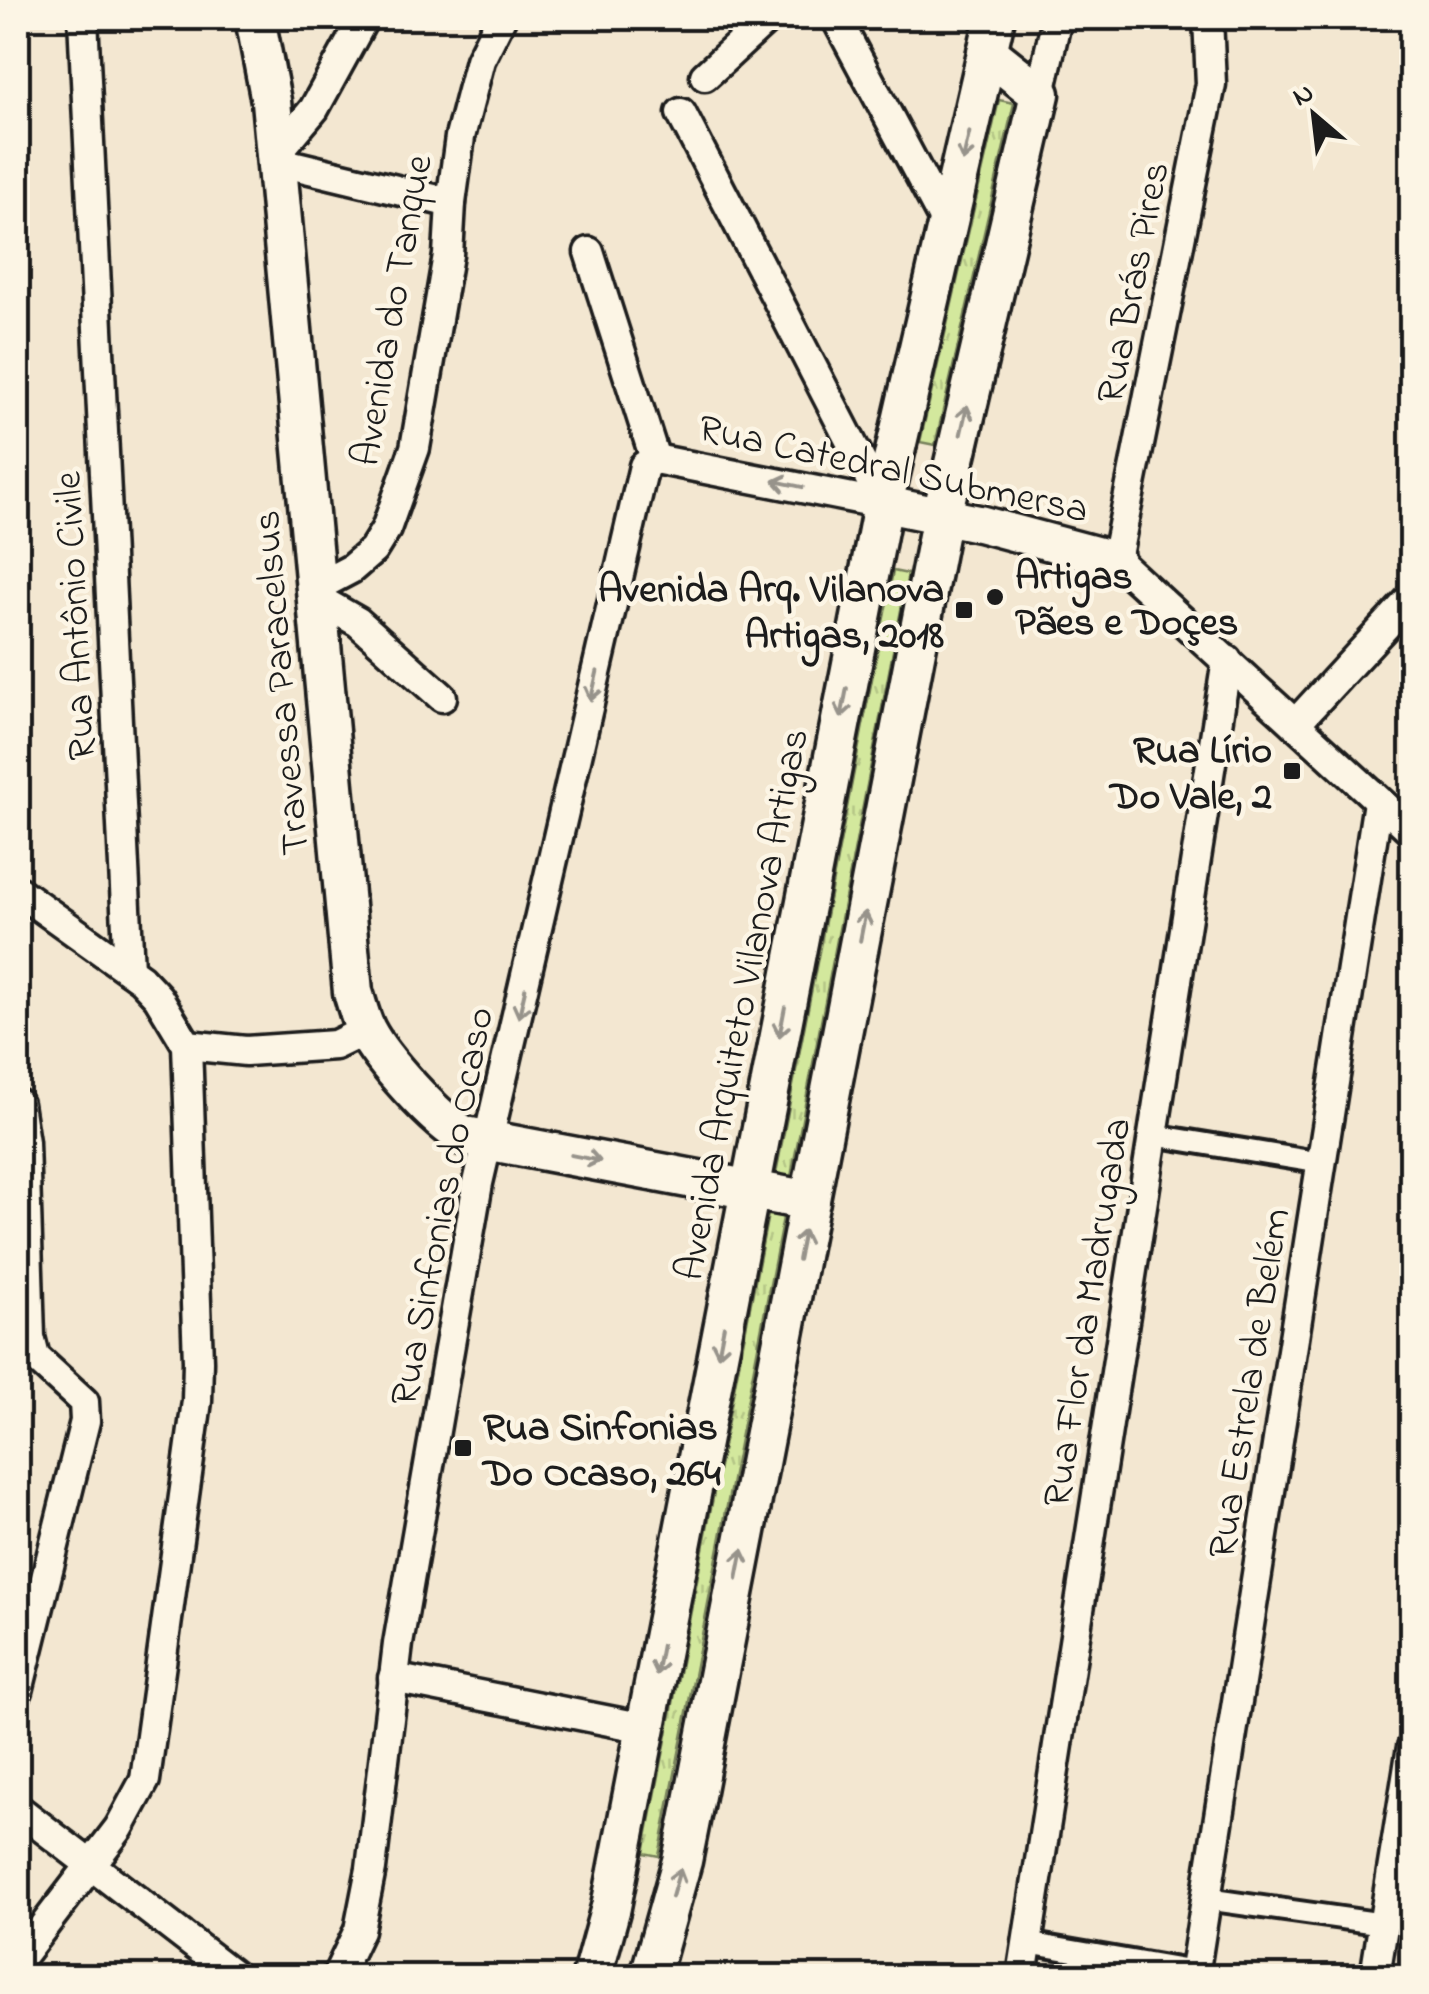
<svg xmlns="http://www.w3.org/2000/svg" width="1429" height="1994" viewBox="0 0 1429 1994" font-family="'Indie Flower',sans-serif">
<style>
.grass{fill:url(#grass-tufts);stroke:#78825c;stroke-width:2.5}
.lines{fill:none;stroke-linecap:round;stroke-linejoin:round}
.pedestrian-casing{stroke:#1c1c1c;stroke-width:28}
.minor-casing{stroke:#1c1c1c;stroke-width:35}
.tertiary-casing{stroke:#1c1c1c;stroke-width:42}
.secondary-casing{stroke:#1c1c1c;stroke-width:45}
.pedestrian{stroke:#fcf5e5;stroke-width:20}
.minor{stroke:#fcf5e5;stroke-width:28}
.tertiary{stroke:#fcf5e5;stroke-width:35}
.secondary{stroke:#fcf5e5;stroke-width:38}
.oneway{stroke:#97938b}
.poi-dot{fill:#1c1c1c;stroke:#fcf5e5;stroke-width:4}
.labels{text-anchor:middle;stroke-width:9;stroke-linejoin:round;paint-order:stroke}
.street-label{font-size:40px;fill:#1c1c1c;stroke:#fcf5e5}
.poi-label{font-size:40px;font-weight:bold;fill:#1c1c1c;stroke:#fcf5e5;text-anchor:start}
</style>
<defs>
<pattern id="grass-tufts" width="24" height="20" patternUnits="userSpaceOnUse" patternTransform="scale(2.5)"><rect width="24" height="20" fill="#d3e89d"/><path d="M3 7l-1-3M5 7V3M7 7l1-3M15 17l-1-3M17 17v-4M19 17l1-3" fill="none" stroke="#b5c687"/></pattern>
</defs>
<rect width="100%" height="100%" fill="#f3e7d1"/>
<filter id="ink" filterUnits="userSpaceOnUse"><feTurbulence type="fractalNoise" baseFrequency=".01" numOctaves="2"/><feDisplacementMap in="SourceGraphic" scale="20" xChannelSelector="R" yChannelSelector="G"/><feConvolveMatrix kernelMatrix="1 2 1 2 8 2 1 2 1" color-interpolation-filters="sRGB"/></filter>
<g filter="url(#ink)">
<g class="grass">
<polygon points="999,100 1014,103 935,445 920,442"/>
<polygon points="893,571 908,574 659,1856 644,1853"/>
</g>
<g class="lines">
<g class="pedestrian-casing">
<g id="pedestrian">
<polyline points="1153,1135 1322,1163"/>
<polyline points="1206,1899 1384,1924"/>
<polyline points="1027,1943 1195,1972"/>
</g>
</g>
<g class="minor-casing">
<g id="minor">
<polyline points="83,18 129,970"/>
<polyline points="836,18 947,226"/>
<polyline points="1208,18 1211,84 1116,560 1412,831"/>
<polyline points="705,76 768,18"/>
<polyline points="1040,94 1057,18"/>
<polyline points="681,113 883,504"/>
<polyline points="276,154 314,109 364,18"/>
<polyline points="276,161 451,203"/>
<polyline points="589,252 655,459"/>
<polyline points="655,459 883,504"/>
<polyline points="317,587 351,569 373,550 386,529 415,448 448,255 451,203 460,137 480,60 501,18"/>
<polyline points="318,599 358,622 442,697"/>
<polyline points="1295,724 1412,597"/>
<polyline points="18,891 141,979 158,997 187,1045 198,1361 197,1401 145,1780 119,1828 18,1960"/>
<polyline points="187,1045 246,1051 335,1045 366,1030"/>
<polyline points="18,1104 24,1142 30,1337 35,1357 84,1402 85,1421 18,1691"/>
<polyline points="393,1678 645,1728"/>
<polyline points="18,1809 235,1976"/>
<polyline points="337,1976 359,1930 371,1869 398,1644 478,1183 644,466 655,459"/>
<polyline points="1022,1976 1227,660"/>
<polyline points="1194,1976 1378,802"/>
<polyline points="1375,1976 1412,1747"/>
</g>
</g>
<g class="tertiary-casing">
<polyline id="tertiary" points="883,504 981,524 1116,560"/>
</g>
<g class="secondary-casing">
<g id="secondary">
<path d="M255 18 271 101 353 992C357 1004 360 1018 366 1030 381 1059 437 1122 465 1136L810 1201"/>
<polyline points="592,1976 611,1907 883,504 995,18"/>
<polyline points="650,1976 682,1861 693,1806 942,515 1040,94 987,52"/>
</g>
</g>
<use href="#pedestrian" class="pedestrian"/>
<use href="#minor" class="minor"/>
<use href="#tertiary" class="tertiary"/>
<use href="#secondary" class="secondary"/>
</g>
<defs><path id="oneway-shaft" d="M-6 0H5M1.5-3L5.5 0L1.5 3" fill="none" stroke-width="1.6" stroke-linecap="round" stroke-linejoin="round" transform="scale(2.5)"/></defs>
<g class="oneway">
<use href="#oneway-shaft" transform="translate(966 147) rotate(103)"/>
<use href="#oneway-shaft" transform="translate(964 420) rotate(-77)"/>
<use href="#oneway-shaft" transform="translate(788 484) rotate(-168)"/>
<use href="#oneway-shaft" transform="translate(594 686) rotate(103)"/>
<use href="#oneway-shaft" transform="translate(844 703) rotate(101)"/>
<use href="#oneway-shaft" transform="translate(863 926) rotate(-79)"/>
<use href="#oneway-shaft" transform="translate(522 1003) rotate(103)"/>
<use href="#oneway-shaft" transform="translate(782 1022) rotate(101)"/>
<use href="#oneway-shaft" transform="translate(586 1158) rotate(11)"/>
<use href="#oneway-shaft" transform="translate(801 1245) rotate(-79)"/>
<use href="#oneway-shaft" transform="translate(721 1341) rotate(101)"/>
<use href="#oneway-shaft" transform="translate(740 1564) rotate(-79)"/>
<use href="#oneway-shaft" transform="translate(659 1660) rotate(101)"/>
<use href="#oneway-shaft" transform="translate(676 1883) rotate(-74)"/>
</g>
</g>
<g class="poi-dot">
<circle cx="995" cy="597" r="10"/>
<rect x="954" y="600" width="20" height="20" rx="5"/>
<rect x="1282" y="761" width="20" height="20" rx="5"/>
<rect x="453" y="1438" width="20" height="20" rx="5"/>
</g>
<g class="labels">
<g class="street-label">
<text transform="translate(1131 282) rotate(-79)" y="14">Rua Brás Pires</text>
<text transform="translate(390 310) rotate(-80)" y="14">Avenida do Tanque</text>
<text transform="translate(894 467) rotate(12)" y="14">Rua Catedral Submersa</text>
<text transform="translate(73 616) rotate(-93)" y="14">Rua Antônio Civile</text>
<text transform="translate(279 683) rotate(-95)" y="14">Travessa Paracelsus</text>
<text transform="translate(740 1004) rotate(-79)" y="14">Avenida Arquiteto Vilanova Artigas</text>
<text transform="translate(440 1206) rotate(-79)" y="14">Rua Sinfonias do Ocaso</text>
<text transform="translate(1085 1312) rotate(-81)" y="14">Rua Flor da Madrugada</text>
<text transform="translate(1247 1383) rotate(-81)" y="14">Rua Estrela de Belém</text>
</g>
<g class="poi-label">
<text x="1015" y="588">Artigas<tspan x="1015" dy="46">Pães e Doçes</tspan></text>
<text x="944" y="601" text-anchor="end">Avenida Arq. Vilanova<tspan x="944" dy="46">Artigas, 2018</tspan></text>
<text x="1272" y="762" text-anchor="end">Rua Lírio<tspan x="1272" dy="46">Do Vale, 2</tspan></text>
<text x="483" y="1439">Rua Sinfonias<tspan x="483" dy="46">Do Ocaso, 264</tspan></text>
</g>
</g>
<rect width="1429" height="1994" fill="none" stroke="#fcf5e5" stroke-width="60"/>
<rect x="30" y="30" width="1369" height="1934" fill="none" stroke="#1c1c1c" stroke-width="4" filter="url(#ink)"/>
<g transform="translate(1314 115) rotate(332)" stroke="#fcf5e5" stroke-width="8" paint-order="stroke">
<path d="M0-8L18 38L0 25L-18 38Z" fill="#1c1c1c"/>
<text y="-15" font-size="28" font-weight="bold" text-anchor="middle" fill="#1c1c1c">N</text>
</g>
</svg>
